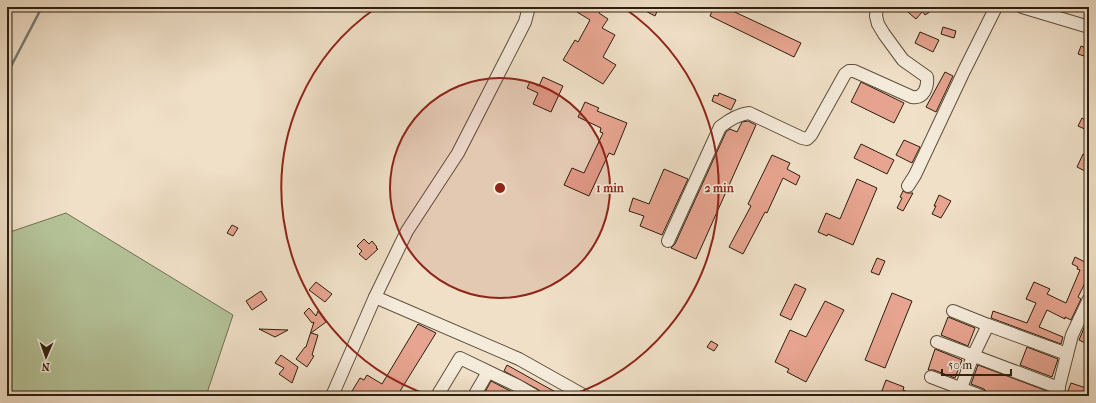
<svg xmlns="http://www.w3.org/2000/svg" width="1096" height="403" viewBox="0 0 1096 403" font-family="'IM FELL French Canon',serif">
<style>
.green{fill:#b5c399;stroke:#717154}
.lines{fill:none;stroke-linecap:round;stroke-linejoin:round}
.stream{stroke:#727c79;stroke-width:2.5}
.building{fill:#e7a490;stroke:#2d1f0e}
.minor-casing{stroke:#5e4f3c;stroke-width:14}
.minor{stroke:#f5ebdb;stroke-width:12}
.ring{fill:none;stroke:#8f2418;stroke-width:2}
.centre{fill:#8f2418;stroke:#f5ebdb;stroke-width:2}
.ring-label{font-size:12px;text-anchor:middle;font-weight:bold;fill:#8f2418;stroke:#f5ebdb;stroke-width:3;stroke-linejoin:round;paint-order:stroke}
</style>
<rect width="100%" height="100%" fill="#f0e0c8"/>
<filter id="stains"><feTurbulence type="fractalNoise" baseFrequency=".005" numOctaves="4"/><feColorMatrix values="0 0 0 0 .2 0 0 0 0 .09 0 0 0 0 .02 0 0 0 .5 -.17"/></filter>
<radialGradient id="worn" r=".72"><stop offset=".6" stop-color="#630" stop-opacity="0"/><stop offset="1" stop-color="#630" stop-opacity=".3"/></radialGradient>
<polygon class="green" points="66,213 233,315 206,396 7,396 7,233"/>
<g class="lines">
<polyline class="stream" points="7,74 42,7"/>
</g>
<g class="building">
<polygon points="580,7 604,7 599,13 608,19 602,28 615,35 603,57 616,65 603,84 563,60 575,40 578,42 590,20 577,12"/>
<polygon points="638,7 659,7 655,16"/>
<polygon points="714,7 724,7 801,43 794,57 710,16"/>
<polygon points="902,7 915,7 922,12 916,19"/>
<polygon points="919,7 937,7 925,15"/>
<polygon points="943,27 956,31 954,38 941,34"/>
<polygon points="920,32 939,40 933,52 915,43"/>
<polygon points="1081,46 1089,49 1087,57 1078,54"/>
<polygon points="945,72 953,76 936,112 926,107"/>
<polygon points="543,77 563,86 551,112 533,104 538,93 527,88 530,82 539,86"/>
<polygon points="861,82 904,103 894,123 851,102"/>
<polygon points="719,93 736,100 731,110 712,101 714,95 718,96"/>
<polygon points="585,102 599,108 597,111 627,123 614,155 609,153 589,196 564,185 572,168 584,173 603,133 600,132 601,128 578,117"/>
<polygon points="1082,118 1089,122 1089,131 1078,126"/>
<polygon points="748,121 756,125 696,259 671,248 675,244 726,132 730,129 737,132 742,122"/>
<polygon points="904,140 920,147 912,163 896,155"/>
<polygon points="861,144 894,160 887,174 854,158"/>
<polygon points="1083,154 1089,157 1089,173 1077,167"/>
<polygon points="772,155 790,163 787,169 800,176 796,185 783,178 767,213 765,212 743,254 729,247 751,206 748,204"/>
<polygon points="664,169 688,179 662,235 640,226 644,216 629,211 633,198 649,204"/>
<polygon points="857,179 877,188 853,245 828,234 827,236 818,232 826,213 840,219"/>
<polygon points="903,191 907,193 913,193 903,211 897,208 902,198 900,197"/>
<polygon points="939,195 951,201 941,218 932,214 936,206 934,206"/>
<polygon points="232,225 238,228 233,236 227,233"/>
<polygon points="364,239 369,244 372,241 377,247 376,248 378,249 366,260 359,254 362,251 357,246"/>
<polygon points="1075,257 1089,264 1089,280 1087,279 1078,297 1081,299 1071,320 1065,317 1065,319 1047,310 1039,327 1063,337 1061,344 991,318 993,311 1027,323 1036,303 1026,299 1034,282 1050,289 1047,294 1066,303 1080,270 1077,269 1078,267 1072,264"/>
<polygon points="877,258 885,261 879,275 871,272"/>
<polygon points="316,282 332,294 325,302 309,290"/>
<polygon points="795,284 806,289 791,320 780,315"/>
<polygon points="261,291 267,300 252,310 246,301"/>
<polygon points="892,293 912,301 885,368 865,360"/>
<polygon points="825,301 844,310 806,382 787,372 789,369 775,362 790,330 806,337"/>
<polygon points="309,308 316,316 318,311 326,322 311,333 318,335 312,355 314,356 307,367 296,359 305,347 306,347 314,322 312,323 304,313"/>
<polygon points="948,317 975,328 968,346 941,335"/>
<polygon points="418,324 436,333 397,396 349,396 360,378 364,380 367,375 382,384"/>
<polygon points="1084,328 1089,330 1089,345 1079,340"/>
<polygon points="259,329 288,330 275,337"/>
<polygon points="711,341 718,345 714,351 707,347"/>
<polygon points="1027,347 1058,359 1052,377 1020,365"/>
<polygon points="935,349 962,360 955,378 934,370 928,370"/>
<polygon points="281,355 298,367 292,383 279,374 284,368 275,363"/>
<polygon points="507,365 541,384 563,396 542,396 539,390 504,371"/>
<polygon points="978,365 1047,391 1045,396 988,396 987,392 984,389 971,384"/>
<polygon points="886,380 904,387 903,390 917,396 880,396"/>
<polygon points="491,381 514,393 520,396 483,396"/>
<polygon points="1071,383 1089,389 1089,396 1066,396"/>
</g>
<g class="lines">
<g class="minor-casing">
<g id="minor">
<polyline points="1022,7 1089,27"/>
<polyline points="908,186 915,175 964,71 996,7"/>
<path d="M668 241 720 127C729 120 738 114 749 113L802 138 807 139 811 135 845 74 849 71H854L912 97C924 99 928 87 927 77L903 60 884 34 878 24 876 16 877 7"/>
<polyline points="375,297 519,359 585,396"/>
<polyline points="953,311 988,325 973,356 958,396"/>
<polyline points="988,325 1067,354"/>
<polyline points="937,342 1059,388"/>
<polyline points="931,377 981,396"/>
<polyline points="1057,394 1072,335 1089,299"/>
<polyline points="332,396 375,297 407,231 458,153 525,22 529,7"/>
<polyline points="437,396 460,358 518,386 535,396"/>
<polyline points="474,396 488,372"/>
</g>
</g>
<use href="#minor" class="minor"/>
</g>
<circle cx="500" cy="188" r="110" fill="#8f2418" fill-opacity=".12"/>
<g class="ring">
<circle cx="500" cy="188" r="110"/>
<path d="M431 396A219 219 0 0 1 376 8M624 8A219 219 0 0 1 569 396"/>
</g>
<circle cx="500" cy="188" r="6" class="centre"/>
<g class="ring-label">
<text x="610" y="192">1 min</text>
<text x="719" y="192">2 min</text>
</g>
<rect width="1096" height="403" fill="none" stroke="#f0e0c8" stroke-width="24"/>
<rect x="8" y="8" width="1080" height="387" fill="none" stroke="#2d1f0e" stroke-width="2"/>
<rect x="12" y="12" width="1072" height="379" fill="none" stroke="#2d1f0e"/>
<g transform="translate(46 357) rotate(182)" stroke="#f5ebdb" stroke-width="3" paint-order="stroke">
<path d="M0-3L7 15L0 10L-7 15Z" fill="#2d1f0e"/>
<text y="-6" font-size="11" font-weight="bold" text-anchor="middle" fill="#2d1f0e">N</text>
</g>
<path d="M942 369v6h69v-6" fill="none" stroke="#2d1f0e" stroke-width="2"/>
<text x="948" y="369" font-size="12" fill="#2d1f0e" stroke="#f5ebdb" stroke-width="3" paint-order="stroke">50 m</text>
<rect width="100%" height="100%" filter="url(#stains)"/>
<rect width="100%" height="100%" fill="url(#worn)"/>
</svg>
